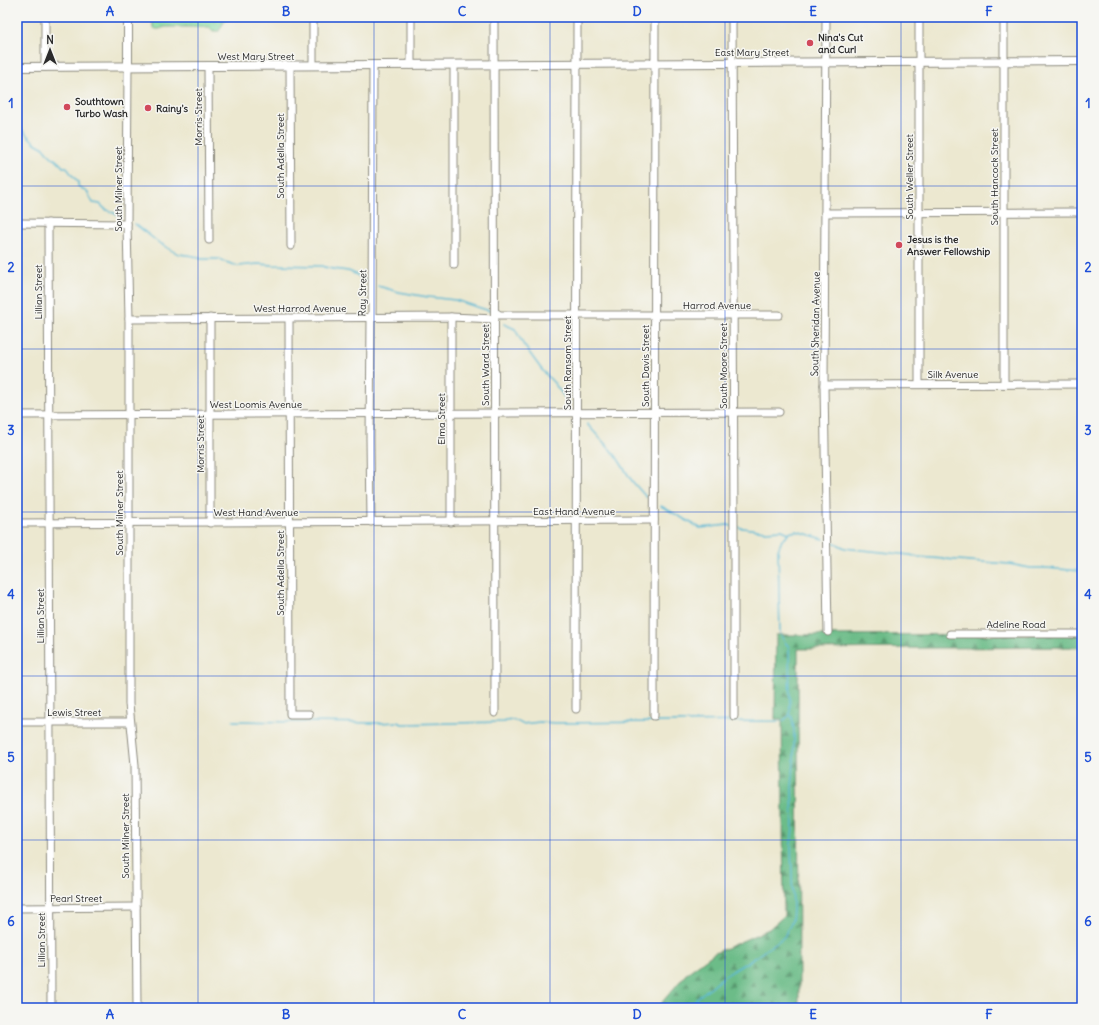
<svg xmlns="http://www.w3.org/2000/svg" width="1099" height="1025" viewBox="0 0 1099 1025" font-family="Delius,sans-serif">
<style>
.grass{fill:url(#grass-dots);stroke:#588466}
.forest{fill:url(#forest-firs);stroke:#4c745a}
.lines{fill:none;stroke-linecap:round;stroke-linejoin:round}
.stream{stroke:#55b7d4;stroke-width:1.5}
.minor-casing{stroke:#8c8a7e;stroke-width:9}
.major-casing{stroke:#8c8a7e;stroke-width:10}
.minor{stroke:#fff;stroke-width:7}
.major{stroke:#fff;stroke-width:8}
.grid{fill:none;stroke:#1d4ed8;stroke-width:1;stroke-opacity:0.55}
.poi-dot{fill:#d1495b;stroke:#f6f6f2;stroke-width:1.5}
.labels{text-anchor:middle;stroke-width:3;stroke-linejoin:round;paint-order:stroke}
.poi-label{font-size:10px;font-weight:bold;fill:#2b2b2b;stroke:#f6f6f2;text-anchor:start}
.street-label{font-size:10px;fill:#2b2b2b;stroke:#f6f6f2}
.neatline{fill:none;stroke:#1d4ed8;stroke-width:1.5}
.grid-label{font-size:13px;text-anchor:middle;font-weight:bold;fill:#1d4ed8}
</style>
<defs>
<pattern id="grass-dots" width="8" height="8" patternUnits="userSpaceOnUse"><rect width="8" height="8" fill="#85dda2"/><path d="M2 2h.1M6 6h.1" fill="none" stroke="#73be8c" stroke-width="1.8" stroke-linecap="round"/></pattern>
<pattern id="forest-firs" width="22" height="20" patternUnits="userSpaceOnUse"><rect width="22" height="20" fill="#6cbc88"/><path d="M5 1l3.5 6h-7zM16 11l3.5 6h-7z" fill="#59996f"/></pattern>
</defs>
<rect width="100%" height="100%" fill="#f6f6f2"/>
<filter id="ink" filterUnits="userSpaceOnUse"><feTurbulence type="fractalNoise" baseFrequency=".025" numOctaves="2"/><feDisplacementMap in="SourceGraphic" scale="8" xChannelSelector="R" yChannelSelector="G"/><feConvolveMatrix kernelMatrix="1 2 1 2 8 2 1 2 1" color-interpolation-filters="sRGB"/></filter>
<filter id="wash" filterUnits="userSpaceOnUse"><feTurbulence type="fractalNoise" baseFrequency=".012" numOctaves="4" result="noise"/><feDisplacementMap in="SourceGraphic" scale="16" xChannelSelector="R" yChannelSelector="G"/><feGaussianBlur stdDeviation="0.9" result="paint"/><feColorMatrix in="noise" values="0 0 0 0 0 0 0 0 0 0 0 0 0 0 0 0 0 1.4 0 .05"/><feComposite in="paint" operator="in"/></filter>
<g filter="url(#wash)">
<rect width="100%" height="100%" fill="#ece8d0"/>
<path class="grass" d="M152 17H232L224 22 219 31H213L209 27H165C160 29 158 30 153 28Z"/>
<polygon class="forest" points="1082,634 1082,647 798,649 799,1008 659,1008 663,1001 687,973 713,954 769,929 784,916 782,719 775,719 776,635"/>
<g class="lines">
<g class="stream">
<path d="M17 125 35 143 44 148C48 156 58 160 63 167H67L71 174 78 182V186L88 193 93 203 100 204 105 209 118 215"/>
<path d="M135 224 158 242 171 250 179 254 194 256 201 259H220L222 261 238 266 258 264 273 265 322 266C327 269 341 270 348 271 355 273 362 278 368 282"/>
<polyline points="378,286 399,292 428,297 455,300 490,311"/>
<polyline points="504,324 515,329 523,344 542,370 554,383 569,403"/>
<polyline points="587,424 616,456 632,481 646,497"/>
<polyline points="661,506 700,528 728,525 732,526"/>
<polyline points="736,527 765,531 782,530 789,533 796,531 824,539"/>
<polyline points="829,540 845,548 853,549 910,555 918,557 1009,564 1030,568 1046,568 1082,571"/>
<path d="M233 721 379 723 398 722 402 724 504 722C509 719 517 720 522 724L540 722 555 723 783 721 790 715"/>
<polyline points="688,1008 697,998 726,975 754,958 784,937 792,921 793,909 791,845 793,827 792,788 794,761 794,731 792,717 790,715 789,647 784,641 780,633 778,550 782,540 789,533"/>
</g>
</g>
</g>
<g filter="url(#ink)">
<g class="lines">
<g class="minor-casing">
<g id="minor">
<polyline points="45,17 45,67"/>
<polyline points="313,17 313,65"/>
<polyline points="494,17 495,713"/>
<polyline points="732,17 734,531 734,716"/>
<polyline points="826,17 824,385 828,632"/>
<polyline points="919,17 919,384"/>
<polyline points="411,65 411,17"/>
<polyline points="454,65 454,265"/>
<polyline points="128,66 127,224 129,319 129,704 135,765 137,1008"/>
<polyline points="208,66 209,240"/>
<polyline points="290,66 291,246"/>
<polyline points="825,213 1082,212"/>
<polyline points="17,223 127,224"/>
<polyline points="48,223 51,1008"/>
<polyline points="495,312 500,315 779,315"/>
<polyline points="210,318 210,523"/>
<polyline points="289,318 290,714 309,714"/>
<polyline points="129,319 451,317 495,319"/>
<polyline points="1004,384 1004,17"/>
<polyline points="824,385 1082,384"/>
<polyline points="17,415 779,412"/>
<polyline points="371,522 370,438 371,318 372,313 373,65"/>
<polyline points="451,522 451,317"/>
<polyline points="17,523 654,520"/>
<polyline points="950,634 1082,634"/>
<polyline points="576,709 577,17"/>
<polyline points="654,716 655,17"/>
<polyline points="17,722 130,722"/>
<polyline points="17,908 136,907"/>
</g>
</g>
<g class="major-casing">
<g id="major">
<polyline points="128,17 128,66"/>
<polyline points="17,67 1082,61"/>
</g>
</g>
<use href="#minor" class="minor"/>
<use href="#major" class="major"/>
</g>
</g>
<path class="grid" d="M198 17V1008M374 17V1008M550 17V1008M725 17V1008M901 17V1008M17 186H1082M17 349H1082M17 512H1082M17 676H1082M17 840H1082"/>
<g class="poi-dot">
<circle cx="810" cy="43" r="4"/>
<circle cx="67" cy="107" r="4"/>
<circle cx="148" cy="108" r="4"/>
<circle cx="899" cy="245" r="4"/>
</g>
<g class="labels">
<g class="poi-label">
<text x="818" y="41">Nina's Cut<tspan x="818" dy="12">and Curl</tspan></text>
<text x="75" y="105">Southtown<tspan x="75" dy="12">Turbo Wash</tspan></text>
<text x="156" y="112">Rainy's</text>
<text x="907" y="243">Jesus is the<tspan x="907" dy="12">Answer Fellowship</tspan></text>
</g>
<g class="street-label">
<text x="752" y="56">East Mary Street</text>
<text x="256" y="60">West Mary Street</text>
<text transform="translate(198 117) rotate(-90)" y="4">Morris Street</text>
<text transform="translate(280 156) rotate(-90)" y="4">South Adella Street</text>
<text transform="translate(909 177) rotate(-90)" y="4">South Weller Street</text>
<text transform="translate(994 177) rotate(-90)" y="4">South Hancock Street</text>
<text transform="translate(118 189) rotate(-90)" y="4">South Milner Street</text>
<text transform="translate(38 292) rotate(-90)" y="4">Lillian Street</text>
<text transform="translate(362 293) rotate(-89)" y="4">Ray Street</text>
<text x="717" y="309">Harrod Avenue</text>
<text x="300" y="312">West Harrod Avenue</text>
<text transform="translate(815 324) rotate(-89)" y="4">South Sheridan Avenue</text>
<text transform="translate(567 363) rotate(-90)" y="4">South Ransom Street</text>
<text transform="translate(485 365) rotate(-90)" y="4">South Ward Street</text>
<text transform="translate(645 366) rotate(-90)" y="4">South Davis Street</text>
<text transform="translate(723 366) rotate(-90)" y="4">South Moore Street</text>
<text x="953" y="378">Silk Avenue</text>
<text x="256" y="408">West Loomis Avenue</text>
<text transform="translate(441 419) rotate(-90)" y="4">Elma Street</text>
<text transform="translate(200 444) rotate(-90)" y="4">Morris Street</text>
<text x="574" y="515">East Hand Avenue</text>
<text x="256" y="516">West Hand Avenue</text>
<text transform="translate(119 513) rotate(-90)" y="4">South Milner Street</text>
<text transform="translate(280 573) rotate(-90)" y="4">South Adella Street</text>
<text transform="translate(40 616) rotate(-90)" y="4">Lillian Street</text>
<text x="1016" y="628">Adeline Road</text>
<text x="74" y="716">Lewis Street</text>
<text transform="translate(125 836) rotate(-90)" y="4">South Milner Street</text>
<text x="76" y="902">Pearl Street</text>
<text transform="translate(41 940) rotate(-90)" y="4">Lillian Street</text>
</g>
</g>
<rect width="1099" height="1025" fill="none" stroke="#f6f6f2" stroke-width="44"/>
<g transform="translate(50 50)" stroke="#f6f6f2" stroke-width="3" paint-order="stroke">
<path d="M0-3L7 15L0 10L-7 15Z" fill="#2b2b2b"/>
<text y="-6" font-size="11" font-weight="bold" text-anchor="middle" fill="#2b2b2b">N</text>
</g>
<rect x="22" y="22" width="1055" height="981" class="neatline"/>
<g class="grid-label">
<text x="110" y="16">A</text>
<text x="286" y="16">B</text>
<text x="462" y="16">C</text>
<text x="637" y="16">D</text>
<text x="813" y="16">E</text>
<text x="989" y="16">F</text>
<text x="11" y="108">1</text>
<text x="1088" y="108">1</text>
<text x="11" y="272">2</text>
<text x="1088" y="272">2</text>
<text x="11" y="435">3</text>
<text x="1088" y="435">3</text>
<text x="11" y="599">4</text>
<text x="1088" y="599">4</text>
<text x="11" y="762">5</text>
<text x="1088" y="762">5</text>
<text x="11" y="926">6</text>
<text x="1088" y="926">6</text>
<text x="110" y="1019">A</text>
<text x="286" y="1019">B</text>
<text x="462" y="1019">C</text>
<text x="637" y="1019">D</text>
<text x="813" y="1019">E</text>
<text x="989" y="1019">F</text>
</g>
</svg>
